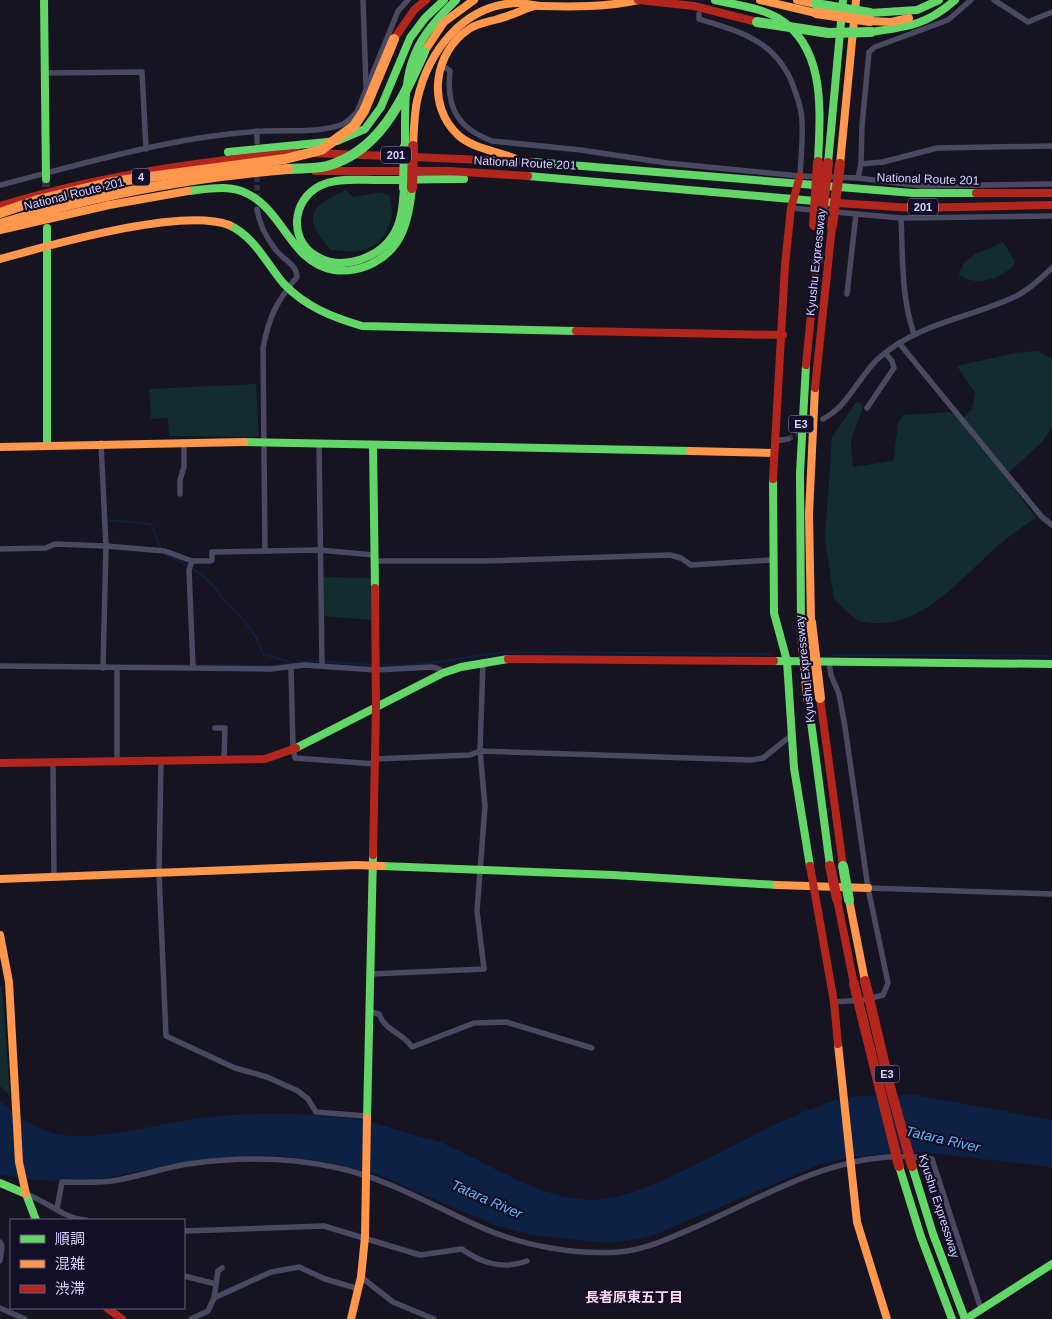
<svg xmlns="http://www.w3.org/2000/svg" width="1052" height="1319" viewBox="0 0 1052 1319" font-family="Helvetica,'Noto Sans JP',sans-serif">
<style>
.green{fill:#132c2d}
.water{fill:#0d2144}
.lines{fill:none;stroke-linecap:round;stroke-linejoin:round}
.stream{stroke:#0d2144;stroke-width:2}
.street-tunnel{stroke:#333142;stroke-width:5.5;stroke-dasharray:5.5 3;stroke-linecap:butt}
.secondary-tunnel{stroke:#333142;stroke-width:8;stroke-dasharray:8 4;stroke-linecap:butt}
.street{stroke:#4a4962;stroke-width:5.5}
.fast{stroke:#63d668;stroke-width:8}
.slow{stroke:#ff974d;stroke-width:8}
.jam{stroke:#b3261e;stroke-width:8}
.fast-bridge{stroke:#63d668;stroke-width:10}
.slow-bridge{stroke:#ff974d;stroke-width:10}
.jam-bridge{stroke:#b3261e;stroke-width:10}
.labels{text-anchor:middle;stroke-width:4.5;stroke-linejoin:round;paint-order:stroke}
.shield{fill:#130f26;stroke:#9e99be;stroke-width:1}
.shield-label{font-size:11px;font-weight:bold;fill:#d9d4ff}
.street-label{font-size:12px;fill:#d9d4ff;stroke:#130f26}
.water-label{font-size:14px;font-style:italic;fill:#62b6ff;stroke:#130f26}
.neighbourhood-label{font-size:14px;font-weight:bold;fill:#ffd6f0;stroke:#130f26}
</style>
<rect width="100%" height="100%" fill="#161421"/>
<g class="green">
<path d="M346 190 353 197 381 192 389 195C397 216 388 240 367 249 355 253 342 251 331 250 301 216 310 206 346 190Z"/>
<path d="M1003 242 1015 261 1012 268C995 279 979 287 959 275 963 253 986 252 1003 242Z"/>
<path d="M1037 351 1052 359V426L1043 441 1005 476 1036 518C1021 528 1006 538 993 550 958 582 918 632 864 622 854 621 841 605 834 599L825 539 832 437 857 401 863 406 851 441 853 467 893 461 898 424 903 415 949 412 961 419 972 409 975 393 957 366 1014 353Z"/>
<polygon points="256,384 259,437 169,436 168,418 151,419 149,389"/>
<polygon points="323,577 371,578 371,620 322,616"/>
<polygon points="0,986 2,986 10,1096 0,1086"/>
</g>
<path class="water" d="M915 1095 1052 1120V1167L921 1152 858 1156 821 1164 654 1235 640 1239 607 1243 531 1235 494 1225 377 1174 322 1161 280 1156 234 1157 191 1161 95 1180 47 1181 0 1175V1101C17 1115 31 1127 53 1133 93 1144 159 1123 201 1118 248 1112 300 1113 346 1118 371 1120 393 1129 417 1136 424 1138 432 1139 440 1142 487 1162 545 1203 597 1200 630 1197 663 1181 693 1166 739 1144 784 1117 833 1101 858 1093 888 1096 915 1095Z"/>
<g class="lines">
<g class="stream">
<polyline points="107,520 151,524 161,549"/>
<path d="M163 553C178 561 195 568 209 581 215 586 218 593 223 599 240 616 256 630 263 654L290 662"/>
<polyline points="832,655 1052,656"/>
<polyline points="139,665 274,666"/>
<polyline points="279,665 315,661 373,665"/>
<path d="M378 665C423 669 466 655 510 652L770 654"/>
</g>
<g class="street-tunnel">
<polyline points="257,199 257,171"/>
<polyline points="788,439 804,430"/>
</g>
<polyline class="secondary-tunnel" points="46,179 46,214"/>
<g class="street">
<polyline points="363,0 366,86"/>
<polyline points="994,0 1028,22 1052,12"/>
<path d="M699 14V19C742 32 778 42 794 88 798 99 802 110 802 122 803 139 801 158 800 176"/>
<path d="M446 68 450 71C446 107 457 128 492 141L581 150 667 163 800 176 858 178 922 186 1052 184"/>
<polyline points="44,73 142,72 146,149"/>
<polyline points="257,142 257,131"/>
<polyline points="861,164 883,162 937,148 1052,146"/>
<polyline points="858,178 861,164 862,126 869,52 875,47 948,20 971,0"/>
<path d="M0 185C87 163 177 135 267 131 291 130 321 133 343 124 348 122 353 116 357 112L398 11 408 0"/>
<polyline points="791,208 901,218 1052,216"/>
<path d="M257 209C259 224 266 237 275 249 282 259 297 264 297 277 276 302 269 317 263 348L265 550"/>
<path d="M901 218C903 257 901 297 914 334"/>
<polyline points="847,294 856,214"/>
<polyline points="899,343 1042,517 1052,525"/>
<polyline points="867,408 894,368 892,361 885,353"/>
<path d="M823 419C849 406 859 375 880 357 918 324 968 318 1012 298 1027 292 1041 278 1052 268"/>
<polyline points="775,441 788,439"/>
<polyline points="101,443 106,546 103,668"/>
<polyline points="319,444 322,665"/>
<polyline points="180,494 180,480 184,467 184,442"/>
<polyline points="0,549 46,548 55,544 106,546 165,551 192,561 210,561 212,560 212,552 319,550 374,555"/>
<polyline points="192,561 189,570 193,667"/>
<polyline points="374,561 486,561 670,555 681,558 691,565 772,560"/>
<polyline points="829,663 831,675 839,694 845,727 868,888 888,983 883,995 863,1000 834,1002"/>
<polyline points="0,666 271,669 304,665 376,670 432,667 439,669 443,673"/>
<polyline points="291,668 293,749 295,758 375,764"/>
<polyline points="215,728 225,728 224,760"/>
<polyline points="374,759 470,755 480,751 751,760 763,758 792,735"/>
<polyline points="161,761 159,873 166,1036 235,1068 267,1077 298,1091 308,1099 316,1112 366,1116"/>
<polyline points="117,762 117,668"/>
<polyline points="53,763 54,877"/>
<polyline points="868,888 1052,894"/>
<polyline points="371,974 484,969 477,911 485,806 480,751 483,662"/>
<path d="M370 1012 379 1014C386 1032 402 1032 412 1047L474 1023 506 1022 592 1048"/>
<path d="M26 1194C47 1201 64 1219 86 1220"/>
<path d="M57 1209 62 1182C79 1182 96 1183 112 1181 138 1177 162 1168 188 1164 236 1157 290 1157 338 1168 390 1179 436 1208 485 1229 525 1246 575 1255 619 1252 646 1250 675 1236 700 1225 773 1192 849 1145 932 1159L981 1309"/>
<path d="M184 1231 324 1226 420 1255 462 1249C481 1263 504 1270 527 1261"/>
<polyline points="0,1242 2,1246 0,1261"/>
<polyline points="184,1276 216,1284"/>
<polyline points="361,1277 393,1302 434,1319"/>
<polyline points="214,1298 218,1271 222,1268"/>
<polyline points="0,1308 25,1319"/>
<polyline points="191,1319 208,1311 214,1298 271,1272 299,1267 325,1279 359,1289"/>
</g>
<g class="fast">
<polyline points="44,0 46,179"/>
<path d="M715 0C736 5 759 7 778 18 827 48 820 113 818 162"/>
<polyline points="870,13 917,10 939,0"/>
<path d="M871 32C907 27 927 25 955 0"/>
<path d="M405 146C405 76 403 51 456 0"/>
<polyline points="228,152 337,141 365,129 381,107 410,38 425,18 444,0"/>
<polyline points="533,162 913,193 976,193"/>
<polyline points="828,163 843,0"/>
<polyline points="528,176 838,203"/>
<path d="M404 188C403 203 402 219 395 232 381 258 342 272 316 256 285 237 294 193 327 183 343 178 360 180 377 180 406 180 435 179 464 179"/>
<path d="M188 191C207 189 230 184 248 194 284 212 291 263 334 270 347 272 363 269 375 262 403 247 409 218 412 188"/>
<path d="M229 225C255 237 266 263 284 284 306 307 332 317 362 326L576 331"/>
<polyline points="47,228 47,445"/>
<polyline points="244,442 690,451"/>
<polyline points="373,445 375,588"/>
<polyline points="773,479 774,613 787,661 794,768 810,866"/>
<polyline points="801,623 800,473 806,365"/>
<polyline points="774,661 1052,664"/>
<polyline points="808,699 830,866"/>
<polyline points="296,748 443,673 461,667 508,659"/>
<polyline points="382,866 613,875 777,885"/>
<polyline points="367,1118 373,855"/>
<polyline points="899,1166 921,1237 952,1319"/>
<polyline points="912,1166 933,1234 965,1319"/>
<polyline points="0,1183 26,1194 36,1220"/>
<polyline points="966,1319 1052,1264"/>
</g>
<g class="slow">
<polyline points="760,0 816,13"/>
<polyline points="797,0 816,4"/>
<polyline points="870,21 891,22 909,18"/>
<polyline points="424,52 444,22 474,0"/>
<path d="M413 146C414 131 414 115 417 101 428 51 464 4 518 3 526 3 533 6 541 6 574 7 606 7 639 0"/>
<path d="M514 158C496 151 472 148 458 135 426 105 434 52 469 29 478 23 488 22 498 19 510 16 522 10 534 6"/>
<polyline points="840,164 856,0"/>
<polyline points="0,230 109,205 188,191"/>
<path d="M0 259C51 245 181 207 229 225"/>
<polyline points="0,447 244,442"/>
<polyline points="690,451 773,453"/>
<polyline points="811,622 809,514 815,388"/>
<polyline points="0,879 356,865 382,866"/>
<polyline points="777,885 868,888"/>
<polyline points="849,900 865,981"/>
<polyline points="0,935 9,982 19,1162 26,1194"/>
<polyline points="838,1044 857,1222 887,1319"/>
<polyline points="351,1319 361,1277 365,1237 367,1118"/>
</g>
<g class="jam">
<polyline points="638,0 694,6 757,22"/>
<polyline points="394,39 414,10 426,0"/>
<polyline points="313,153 533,162"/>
<polyline points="315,171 448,171 528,176"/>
<polyline points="976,193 1052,193"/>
<polyline points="838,203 912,208 1052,205"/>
<path d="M0 206C98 176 196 161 298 153"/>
<polyline points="576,331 783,335"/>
<polyline points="806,365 820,225"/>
<polyline points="815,388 832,226"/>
<polyline points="773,479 785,265 791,208 800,176"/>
<polyline points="508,659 774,661"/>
<polyline points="820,698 843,866"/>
<polyline points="0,763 265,759 296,748"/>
<polyline points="373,855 376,707 375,588"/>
<polyline points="810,866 834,1002 838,1044"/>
<polyline points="837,899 854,984"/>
<polyline points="107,1308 122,1319"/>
</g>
<g class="fast-bridge">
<polyline points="816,4 870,13"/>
<polyline points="757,22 828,33 871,32"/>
<path d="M288 169C301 168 315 169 327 166 381 151 403 98 424 52"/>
<polyline points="404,188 405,146"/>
<polyline points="843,866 849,900"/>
</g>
<g class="slow-bridge">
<polyline points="816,13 870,21"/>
<polyline points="0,213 38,200 112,182 285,159 321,150 354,126 364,111 394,39"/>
<path d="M0 224C95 195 189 177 288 169"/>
<polyline points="811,622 820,698"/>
<polyline points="801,623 808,699"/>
</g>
<g class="jam-bridge">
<polyline points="412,188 413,146"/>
<polyline points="821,224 828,163"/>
<polyline points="814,225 818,162"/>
<polyline points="832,226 840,164"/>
<polyline points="830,866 837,899"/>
<polyline points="865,981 889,1083 912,1166"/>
<polyline points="854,984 899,1166"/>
</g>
</g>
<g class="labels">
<g class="shield">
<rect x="381" y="146.5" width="30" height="17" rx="4"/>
<rect x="132" y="168.5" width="18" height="17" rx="4"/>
<rect x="908" y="198.5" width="30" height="17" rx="4"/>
<rect x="788.5" y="415.5" width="25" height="17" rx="4"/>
<rect x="874.5" y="1065.5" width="25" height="17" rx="4"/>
</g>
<g class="shield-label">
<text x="396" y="159">201</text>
<text x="141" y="181">4</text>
<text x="923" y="211">201</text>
<text x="801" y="428">E3</text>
<text x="887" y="1078">E3</text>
</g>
<g class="street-label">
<text transform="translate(525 163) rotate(3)" y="4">National Route 201</text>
<text transform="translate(928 179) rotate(2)" y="4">National Route 201</text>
<text transform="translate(74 194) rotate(-14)" y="4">National Route 201</text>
<text transform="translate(816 262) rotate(-84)" y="4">Kyushu Expressway</text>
<text transform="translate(805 669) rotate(-96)" y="4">Kyushu Expressway</text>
<text transform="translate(939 1206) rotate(72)" y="4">Kyushu Expressway</text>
</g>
<g class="water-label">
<text transform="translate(943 1139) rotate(13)" y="5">Tatara River</text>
<text transform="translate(487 1199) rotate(24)" y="5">Tatara River</text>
</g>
<g class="neighbourhood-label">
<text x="634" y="1302">長者原東五丁目</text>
</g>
</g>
<rect x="10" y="1219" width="175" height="90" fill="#130f26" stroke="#625e7d"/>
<rect x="20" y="1235" width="25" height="8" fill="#63d668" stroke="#625e7d"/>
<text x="55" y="1244" font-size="15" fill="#d9d4ff">順調</text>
<rect x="20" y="1260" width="25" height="8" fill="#ff974d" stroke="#625e7d"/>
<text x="55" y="1269" font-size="15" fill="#d9d4ff">混雑</text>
<rect x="20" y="1285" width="25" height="8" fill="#b3261e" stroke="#625e7d"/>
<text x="55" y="1294" font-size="15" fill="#d9d4ff">渋滞</text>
</svg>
